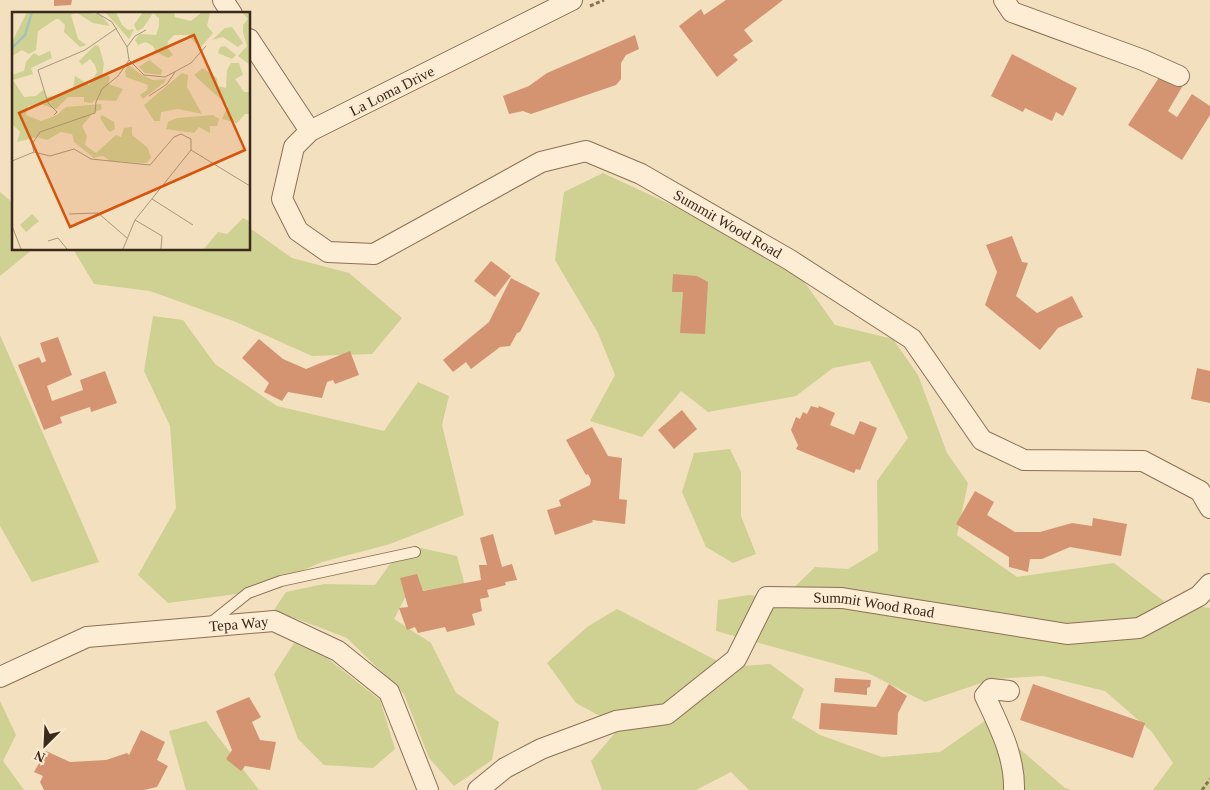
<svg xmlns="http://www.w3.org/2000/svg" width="1210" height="790" viewBox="0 0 1210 790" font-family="'Times New Roman',serif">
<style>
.green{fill:#ced192}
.building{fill:#d49472}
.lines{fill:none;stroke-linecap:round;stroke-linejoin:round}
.lane-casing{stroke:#8d6f56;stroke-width:12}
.street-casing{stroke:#8d6f56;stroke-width:22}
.path{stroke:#8d6f56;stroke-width:3;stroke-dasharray:4 2.5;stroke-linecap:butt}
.lane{stroke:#fcedd4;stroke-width:10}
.street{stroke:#fcedd4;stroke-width:20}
.labels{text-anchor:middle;stroke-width:5;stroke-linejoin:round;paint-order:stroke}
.street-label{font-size:15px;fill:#3b291c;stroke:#f9ead0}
.inset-river{fill:none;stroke:#a3c4b8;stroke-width:2.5}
.inset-road{fill:none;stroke:#a9977e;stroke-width:1}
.view{fill:#d7540e;fill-opacity:0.15;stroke:#d7540e;stroke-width:2.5}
.inset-edge{fill:none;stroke:#3b291c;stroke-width:2.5}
</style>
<rect width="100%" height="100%" fill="#f2e0bf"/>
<g class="green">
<polygon points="603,173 676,207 803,280 835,325 893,339 918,375 947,453 968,483 957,535 1017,577 1114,563 1166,603 1210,608 1210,790 1153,790 1173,763 1152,732 1105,691 1043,676 993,679 925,702 868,673 716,631 718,600 749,595 782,599 815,567 848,569 878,551 877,481 908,438 870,361 833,368 796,396 708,412 681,391 642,437 590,421 615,375 598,333 555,260 564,192"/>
<polygon points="0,192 14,204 14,249 33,249 0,276"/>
<polygon points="251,229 292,258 349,273 402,318 372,354 312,356 236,322 150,291 94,284 73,249 249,249 249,230"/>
<polygon points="153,316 183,320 215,364 277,406 384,431 418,382 449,396 442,425 464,515 390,544 322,562 252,592 168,603 138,575 176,508 170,426 144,371"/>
<polygon points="0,335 99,562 32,582 0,526"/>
<polygon points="730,449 741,472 741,516 756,554 733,563 706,547 682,492 694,453"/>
<polygon points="421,548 457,556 465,586 408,592 394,619 431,643 456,693 499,722 492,760 454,786 429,758 404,694 347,638 274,610 286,592 324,584 375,585 390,564"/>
<polygon points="617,609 729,667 770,664 804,689 792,718 820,735 882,757 940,752 986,720 1065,788 1072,790 749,790 731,772 696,790 602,790 591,761 620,727 576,703 547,663 587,627"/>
<polygon points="294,643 327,658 380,700 395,749 373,768 324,765 298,739 274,674"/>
<polygon points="0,701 16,735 3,761 24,790 0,790"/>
<polygon points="206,721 259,790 186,790 169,731"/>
</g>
<g class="building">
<polygon points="54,0 72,0 71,5 54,6"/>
<polygon points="726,0 783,0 744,30 753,41 733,55 738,60 717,77 679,26 701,9 704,15"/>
<polygon points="635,35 639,49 626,55 621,63 621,79 616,85 531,114 523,111 509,114 503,96 529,86 547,73"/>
<polygon points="1012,54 1077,88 1063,116 1056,112 1052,121 1025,108 1023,112 991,96"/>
<polygon points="1162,73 1182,87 1168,111 1177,117 1192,94 1210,106 1210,115 1182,160 1128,125"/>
<polygon points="1012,236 1022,262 1028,263 1016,296 1037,313 1072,296 1083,317 1058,328 1040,350 985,305 997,272 986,245"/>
<polygon points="491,261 511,276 495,297 474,281"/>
<polygon points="673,274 697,276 708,282 705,334 680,333 683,292 672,292"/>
<polygon points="511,278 540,293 520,332 517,333 510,346 500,347 471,369 466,362 453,372 443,360 489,322"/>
<polygon points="58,337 72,375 47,386 52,401 83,390 80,380 105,371 117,403 91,412 90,407 60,417 62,423 44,430 18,365 39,357 42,363 46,361 40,343"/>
<polygon points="259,339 283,359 306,369 350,351 359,375 335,384 333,380 327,382 322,398 288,392 282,401 264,392 269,383 242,358"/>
<polygon points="1197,368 1210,371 1210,403 1191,399"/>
<polygon points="811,406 818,408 819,406 835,413 830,425 854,435 860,421 877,428 860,470 856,469 854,473 796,449 798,445 791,430 796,417 800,419 803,412 807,414"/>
<polygon points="682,410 697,429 674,449 658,430"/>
<polygon points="592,427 608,456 622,458 619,499 627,500 625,524 592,520 593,522 555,535 547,510 561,506 559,500 590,485 591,480 588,474 586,475 566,440"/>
<polygon points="975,491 994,502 987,515 1015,532 1040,532 1072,523 1092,526 1093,518 1127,524 1121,556 1070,547 1042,559 1030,559 1028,572 1009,567 1009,557 956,524"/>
<polygon points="493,534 502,567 512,564 517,580 505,582 506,585 487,590 489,597 480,599 482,611 472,614 475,625 447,632 445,627 418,633 415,627 407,630 399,608 408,607 400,578 417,574 423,591 481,580 479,565 487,565 480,538"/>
<polygon points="835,678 871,680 870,687 867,688 867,695 834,692"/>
<polygon points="889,684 907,696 898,713 897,735 819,729 821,703 876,707"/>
<polygon points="1033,684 1145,723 1133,758 1020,720"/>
<polygon points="249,697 261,717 252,722 260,740 276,742 270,770 245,766 241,771 226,759 232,750 216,711"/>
<polygon points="141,730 165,742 157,760 168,766 157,787 144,790 44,790 40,782 43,776 34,772 46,751 70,762 106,760 127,753 129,755"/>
</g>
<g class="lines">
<g class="lane-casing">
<polyline id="lane" points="208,625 248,593 281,581 415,552"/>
</g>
<g class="street-casing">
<g id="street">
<polyline points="223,0 232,14"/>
<path id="s1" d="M572 0 310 131 294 147 282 199 298 231 328 252 374 254 541 162 586 151 641 174 790 260 912 339 982 440 1024 460 1143 461 1200 491 1210 508"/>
<polyline points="1004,0 1012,12 1143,60 1179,76"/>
<polyline points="249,39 310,131"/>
<path id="s2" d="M0 677 87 637 274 621 338 651 389 692 428 790"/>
<path d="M1009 691 991 689 985 696C999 726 1015 756 1014 790"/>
<path id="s3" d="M478 790 505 768 541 749 616 721 667 714 736 659 767 597 842 598 1067 634 1139 628 1199 596 1210 584"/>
</g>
</g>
<g class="path">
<polyline points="590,6 604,0"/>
<polyline points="1202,790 1210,779"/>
</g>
<use href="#lane" class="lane"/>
<use href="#street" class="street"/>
</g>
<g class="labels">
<g class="street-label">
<text transform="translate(392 91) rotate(-27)" y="5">La Loma Drive</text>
<text dy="5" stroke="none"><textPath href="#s1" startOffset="884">Summit Wood Road</textPath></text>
<text dy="5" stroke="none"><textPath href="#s3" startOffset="472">Summit Wood Road</textPath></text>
<text dy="5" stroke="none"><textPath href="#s2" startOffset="248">Tepa Way</textPath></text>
</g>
</g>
<g transform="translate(12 12)">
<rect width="238" height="238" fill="#f2e0bf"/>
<path d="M15 0H76L82 2 87 1 98 14 81 11 65 1 59 3 66 27 74 33 68 35 52 20 53 13 47 7H44L26 19 24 38 17 42 10 38 0 44V30ZM104 0 110 13 116 18 122 17 117 27 94 1ZM131 0H162L163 5 179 9 190 0 198 1 195 14 201 21 188 36 176 23H162L156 29 155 35 161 43 156 46 144 40 141 34 134 30 126 33 123 28 128 22 144 23 147 14V6L141 1 131 16 125 19 122 13ZM230 0H237V52L226 44 235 34 231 20V13L236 7ZM220 15 231 31 226 35 211 25 200 28 213 16ZM83 33 87 34 92 52 90 63 95 62 98 66 96 72 111 77 104 89 84 88 79 91 72 90V85H56L44 97 28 92 16 94 14 103 29 109 45 103 54 95 89 92 90 97 81 101 70 114 75 124 73 133 84 141 104 123 109 125 112 116 120 115V123L136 136 139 146 134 151 98 149 91 144 82 146 62 130 60 122 49 120 35 128 25 125 5 130 8 120 0 112V63L12 59 14 50 22 41 27 44 38 39 40 46 19 56 21 62 1 68 12 85 24 84 31 78 35 85 48 82 61 77 63 64 77 73 85 60 83 53 78 47 70 53 67 49ZM213 34 224 43 220 47 206 41 208 35ZM137 48 150 58 149 63 133 61 127 55ZM219 51H227L231 63 223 67 232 80H237V102H233L225 111 210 107 216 94 182 63 191 56 205 66 206 74 214 76 215 58ZM116 53 130 63 141 68 154 67 153 70 131 87 128 83 135 78 136 73 114 65 113 59ZM170 61 176 63 175 75 190 102 166 97 149 100 148 109H142L132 93ZM90 103 102 110 103 117 98 120 95 117 88 106ZM201 103 207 107 205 114H198V121L187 115 182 121 154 117 156 110 165 106ZM20 202 27 209 14 220 8 213ZM231 206 237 209V237H192L206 220 215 222Z" fill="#ced192"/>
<path class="inset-river" d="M0 36 13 23 20 0"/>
<path class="inset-road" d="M83 0 100 10 115 35 117 48 132 63 153 65 179 51 194 34M115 35 123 24 134 18M117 48 106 64 90 77 84 90 83 101 28 120 20 132 22 140 38 144 62 137 79 147 138 153 162 125 169 122 179 127V138M137 84 155 72 163 60M42 103 45 100 36 91 26 58 73 38 105 16M179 138 238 174M0 149 22 140M140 187 181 213M57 202 86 201 115 226M123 208 150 224 149 237M0 214 9 237M36 229 46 226 55 237M111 237 123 208 179 138"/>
<path class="view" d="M182 23 233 138 58 215 7 101Z"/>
<rect width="238" height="238" class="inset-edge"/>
</g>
<g transform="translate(45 745) rotate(204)" stroke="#f9ead0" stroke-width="4" paint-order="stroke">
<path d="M0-4L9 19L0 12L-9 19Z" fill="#3b291c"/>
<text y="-8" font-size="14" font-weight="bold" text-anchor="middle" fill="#3b291c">N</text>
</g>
</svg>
